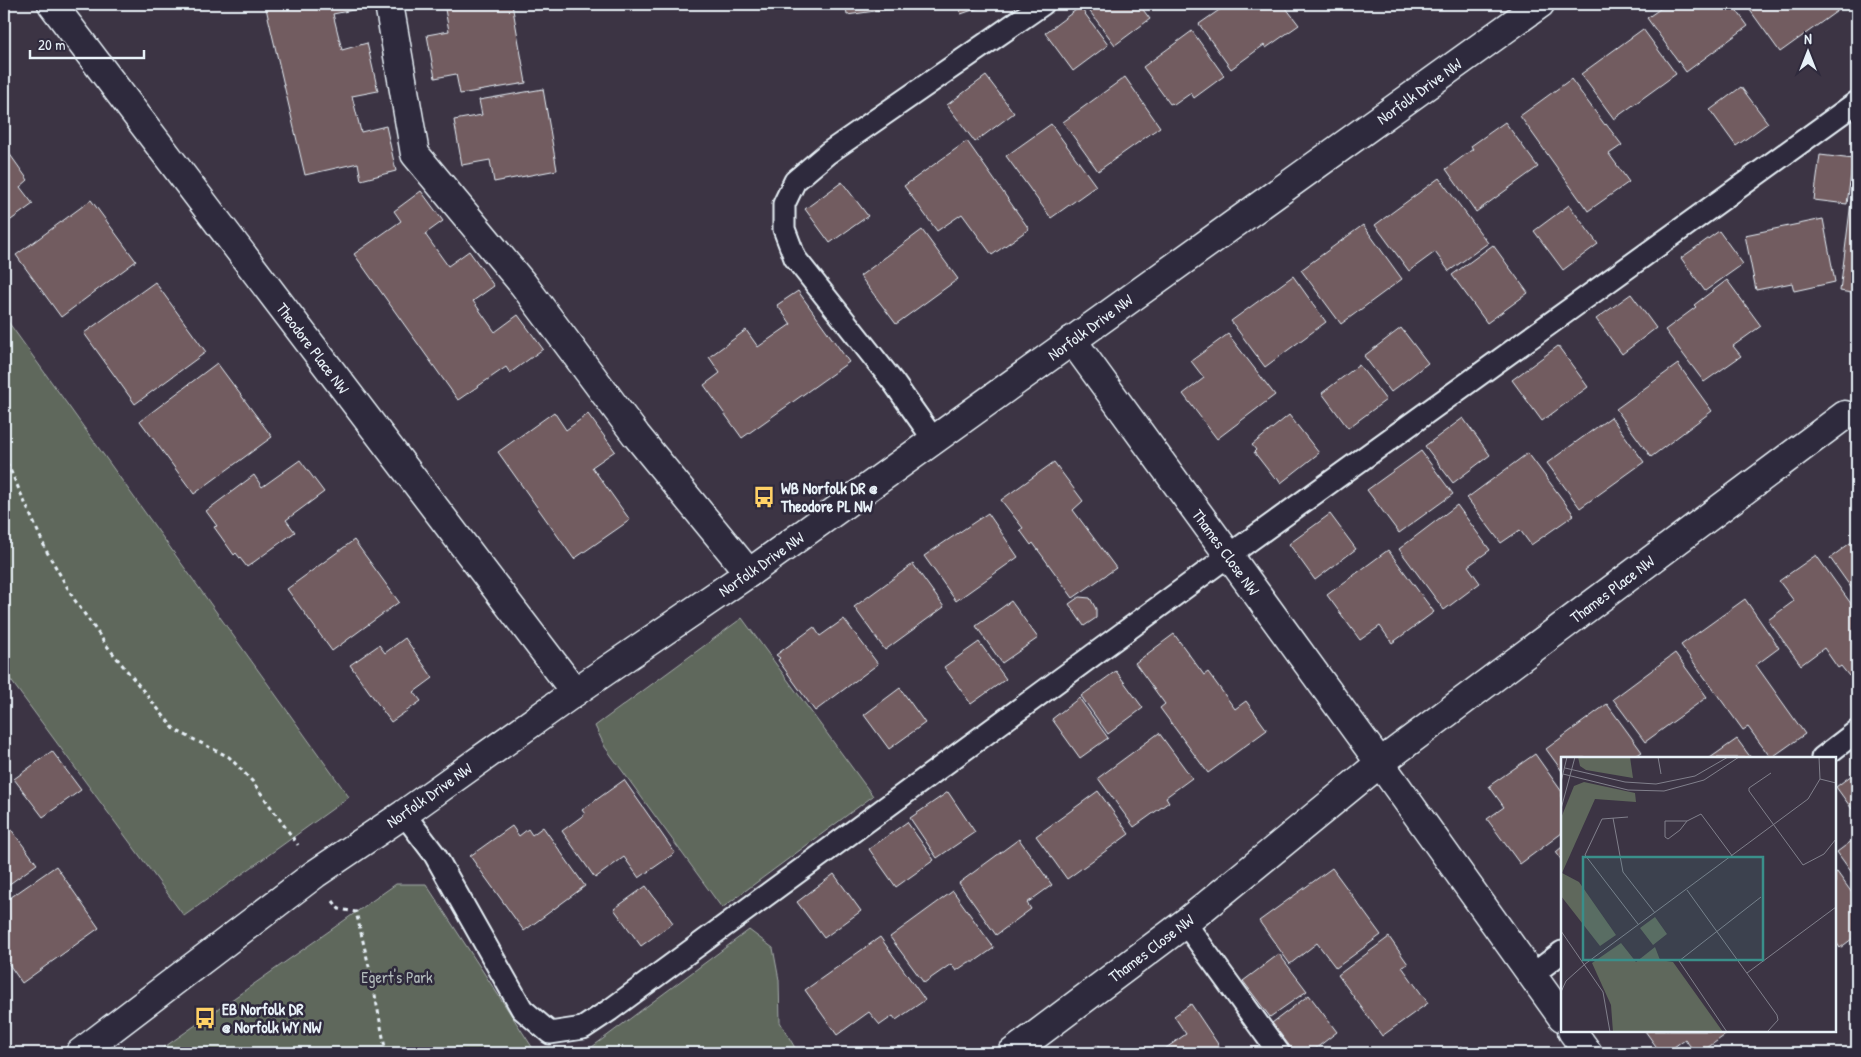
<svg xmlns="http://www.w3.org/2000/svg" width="1861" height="1057" viewBox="0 0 1861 1057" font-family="'Patrick Hand',sans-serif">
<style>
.green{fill:#5f685c;stroke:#a4acaa}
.building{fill:#725c61;stroke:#e8f1f8}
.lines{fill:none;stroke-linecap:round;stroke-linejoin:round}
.lane-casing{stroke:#e8f1f8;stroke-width:25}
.street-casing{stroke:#e8f1f8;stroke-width:31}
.secondary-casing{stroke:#e8f1f8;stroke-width:31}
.path{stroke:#e8f1f8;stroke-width:3;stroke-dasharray:4 4;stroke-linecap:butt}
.lane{stroke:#2f2a3d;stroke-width:21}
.street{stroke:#2f2a3d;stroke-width:28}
.secondary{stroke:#2f2a3d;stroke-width:28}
.labels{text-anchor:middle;stroke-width:5;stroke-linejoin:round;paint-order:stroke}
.street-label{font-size:16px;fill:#e8f1f8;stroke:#2f2a3d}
.poi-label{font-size:16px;font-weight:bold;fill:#e8f1f8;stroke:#2f2a3d;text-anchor:start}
.park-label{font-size:16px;fill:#b1baba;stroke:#2f2a3d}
.inset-road{fill:none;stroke:#81808c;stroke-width:1}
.view{fill:#3a8f8a;fill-opacity:0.15;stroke:#3a8f8a;stroke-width:2.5}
.inset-edge{fill:none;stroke:#e8f1f8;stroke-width:2.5}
</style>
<rect width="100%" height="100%" fill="#3c3444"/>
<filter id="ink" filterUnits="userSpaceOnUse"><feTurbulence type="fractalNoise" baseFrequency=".02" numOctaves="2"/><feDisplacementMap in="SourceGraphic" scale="10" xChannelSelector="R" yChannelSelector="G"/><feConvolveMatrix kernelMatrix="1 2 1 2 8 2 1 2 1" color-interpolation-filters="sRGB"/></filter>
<g filter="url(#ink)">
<g class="green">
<polygon points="4,316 349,797 184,916 4,671"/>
<polygon points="742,618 873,796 722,908 605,747 595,726"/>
<polygon points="396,884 426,884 536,1053 156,1053"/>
<polygon points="749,930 773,948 779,980 780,1022 798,1053 584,1053"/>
</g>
<g class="building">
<polygon points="265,4 356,4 358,9 333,14 342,50 367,43 378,91 352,96 361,132 386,126 396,171 361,180 358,163 305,175"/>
<polygon points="444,4 512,4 526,83 460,94 456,74 435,78 427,35 449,31"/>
<polygon points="845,4 903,4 895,5 896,8 847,15"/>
<polygon points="958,4 990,4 961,14"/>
<polygon points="1094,4 1146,4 1141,7 1150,19 1115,45 1088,9"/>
<polygon points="1228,4 1283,4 1299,25 1266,48 1264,45 1231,69 1199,24"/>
<polygon points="1667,4 1732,4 1748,26 1686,72 1647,18"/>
<polygon points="1740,4 1847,4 1780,52 1747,6 1744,9"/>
<polygon points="1080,7 1108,45 1073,71 1045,33"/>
<polygon points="1643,29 1676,74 1614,119 1581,74"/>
<polygon points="1192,31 1224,76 1194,98 1191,93 1174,105 1172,103 1170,104 1143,67"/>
<polygon points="986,76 1014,113 975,142 947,105"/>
<polygon points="1125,77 1160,127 1098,171 1063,122"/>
<polygon points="1571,79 1605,125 1606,124 1622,145 1609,154 1629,182 1588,211 1520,116"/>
<polygon points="1741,87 1768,123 1736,146 1710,110"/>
<polygon points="543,89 557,170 494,182 490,160 462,165 454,120 482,115 479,100"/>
<polygon points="1505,122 1538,167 1476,212 1446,169 1473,149 1471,146"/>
<polygon points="1051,124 1096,186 1051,218 1006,156"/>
<polygon points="967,141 1029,229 992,255 962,214 937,231 904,186"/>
<polygon points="4,146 28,180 20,187 33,204 4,225"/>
<polygon points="1820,155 1853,159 1847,204 1814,200"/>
<polygon points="1439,178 1488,243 1449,271 1435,252 1409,271 1375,225"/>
<polygon points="842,182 868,216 830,243 805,209"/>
<polygon points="421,191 443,221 425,234 448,266 469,251 494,286 473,301 495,332 518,315 543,349 510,373 506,367 458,400 354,254 401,221 394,211"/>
<polygon points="91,200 136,261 61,317 16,255"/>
<polygon points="1851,202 1857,202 1857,294 1840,291"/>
<polygon points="1569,205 1598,244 1563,270 1534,231"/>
<polygon points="1823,219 1835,282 1794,291 1792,283 1756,290 1745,235"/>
<polygon points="1363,225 1402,279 1341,324 1301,270"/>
<polygon points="922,230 958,279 896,324 860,276"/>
<polygon points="1719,231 1743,264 1705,291 1681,258"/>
<polygon points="1493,245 1528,293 1487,323 1452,275"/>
<polygon points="1293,276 1326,322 1265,367 1231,321"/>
<polygon points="1727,280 1761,326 1733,346 1741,356 1704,382 1665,330 1696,307 1694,305"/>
<polygon points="155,282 206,352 135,404 84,333"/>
<polygon points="798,291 849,362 742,438 704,385 720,373 709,357 746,330 758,347 791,324 777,305"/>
<polygon points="1631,294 1656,328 1622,354 1596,319"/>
<polygon points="1401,328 1428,363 1391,392 1364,356"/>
<polygon points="1228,334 1275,395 1217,439 1183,394 1204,378 1191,361"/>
<polygon points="1558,346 1588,387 1542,421 1512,380"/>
<polygon points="217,363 272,437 194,494 140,421"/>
<polygon points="1678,364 1712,411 1651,457 1616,409"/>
<polygon points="1359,365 1386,400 1348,428 1322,393"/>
<polygon points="554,412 566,430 588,414 615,451 592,467 630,520 574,559 498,452"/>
<polygon points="1289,415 1319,453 1281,483 1277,477 1275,479 1254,452 1256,450 1252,445"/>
<polygon points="1611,417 1644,462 1580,508 1547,463"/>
<polygon points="1463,418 1490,455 1453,483 1425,446"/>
<polygon points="1421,451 1453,494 1399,533 1367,490"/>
<polygon points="1528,453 1574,515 1531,545 1520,530 1501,543 1467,498"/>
<polygon points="300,460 324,492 286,520 295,532 247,567 236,553 234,555 214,527 217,526 206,511 254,475 262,487"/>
<polygon points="1054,462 1083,501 1073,510 1116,568 1073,598 1033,543 1031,545 1020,530 1023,528 1001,500"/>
<polygon points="1457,505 1490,550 1468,566 1480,583 1444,610 1399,549"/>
<polygon points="988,513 1018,557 956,601 924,556"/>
<polygon points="1330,514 1356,549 1315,580 1289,544"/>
<polygon points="1857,538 1857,596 1830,558"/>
<polygon points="354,540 399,602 332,651 287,589"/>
<polygon points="1388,550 1434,612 1392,643 1380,626 1360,640 1327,595"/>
<polygon points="1816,555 1857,612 1857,670 1849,676 1841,666 1838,668 1824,648 1801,665 1768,620 1794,601 1779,581"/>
<polygon points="913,564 944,607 885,650 854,607"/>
<polygon points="1079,597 1090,598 1096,609 1096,618 1084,626 1069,604"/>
<polygon points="1745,599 1779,648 1756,665 1805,734 1771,758 1748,727 1743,730 1681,645"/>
<polygon points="1011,601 1038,638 1002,663 976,626"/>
<polygon points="844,619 878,664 815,711 778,660 780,658 776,655 814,627 820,636"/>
<polygon points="1174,634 1204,675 1208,672 1235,709 1246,701 1267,730 1208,773 1160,708 1165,704 1135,663"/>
<polygon points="405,638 433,678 414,692 421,701 391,722 350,665 379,645 385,653"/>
<polygon points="979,642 1006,679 971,704 944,667"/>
<polygon points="1675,653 1707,697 1645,742 1613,699"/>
<polygon points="1116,671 1143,708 1108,734 1081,696"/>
<polygon points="900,688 925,723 889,749 864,715"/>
<polygon points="1079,698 1108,738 1080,758 1052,719"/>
<polygon points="1607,704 1642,752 1633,758 1562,758 1562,771 1546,749"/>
<polygon points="1159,733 1192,778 1166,797 1169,802 1134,827 1098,778"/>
<polygon points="1737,739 1751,758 1710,758"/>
<polygon points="52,751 81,790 43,817 14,779"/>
<polygon points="1535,754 1562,792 1562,833 1520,864 1487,819 1504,807 1489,786"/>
<polygon points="1857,771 1857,816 1836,787"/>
<polygon points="624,780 675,853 639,878 624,857 595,878 562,831 585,814 582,810"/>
<polygon points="1098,791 1129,834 1067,879 1036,836"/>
<polygon points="948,792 975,832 937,858 910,818"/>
<polygon points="4,820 37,864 4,888"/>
<polygon points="907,822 934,860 896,887 869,849"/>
<polygon points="512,826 519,836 528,829 532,835 543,827 585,886 524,931 470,856"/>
<polygon points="1857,837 1857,880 1837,852"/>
<polygon points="1019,839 1052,885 1027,903 1031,909 996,935 959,883"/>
<polygon points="1562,847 1562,861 1556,852"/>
<polygon points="56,866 99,928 22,983 4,957 4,951 9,947 4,939 4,902"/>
<polygon points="1332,868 1381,935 1336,968 1317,943 1290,964 1259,921"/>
<polygon points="1837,872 1857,900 1857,935 1840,948 1836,942 1835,943 1835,873"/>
<polygon points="834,874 861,911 824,938 797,902"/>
<polygon points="646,886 673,923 641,946 614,909"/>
<polygon points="953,891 994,948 974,962 969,962 956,971 951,964 924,983 890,937"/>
<polygon points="880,937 925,1000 896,1020 893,1016 880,1025 869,1012 837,1035 805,990"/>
<polygon points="1389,937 1408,964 1402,967 1428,1003 1382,1036 1338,975"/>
<polygon points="1279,954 1307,991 1270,1017 1243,981"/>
<polygon points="1309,995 1337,1032 1310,1053 1295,1053 1272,1023"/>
<polygon points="1191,1004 1222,1050 1217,1053 1159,1053 1186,1034 1174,1016"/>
<polygon points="1645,1031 1731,1031 1700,1053 1695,1053 1685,1039 1666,1053 1661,1053"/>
<polygon points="1097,1045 1103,1053 1086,1053"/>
<polygon points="1462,1046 1467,1053 1451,1053"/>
</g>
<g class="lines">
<g class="lane-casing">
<g id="lane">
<polyline points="934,440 894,383 795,258 784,229 784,204 795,181 828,153 1043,4"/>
<polyline points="1822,758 1857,731"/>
<polyline points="404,814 435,855 522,1009 550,1033 583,1028 610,1010 1228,556 1857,102"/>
<polyline points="1185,923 1279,1053"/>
<polyline points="1532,975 1562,952"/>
</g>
</g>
<g class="street-casing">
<g id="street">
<polyline points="52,4 575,692"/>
<polyline points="389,4 415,154 523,284 636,435 749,573"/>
<polyline points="1072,340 1380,763 1562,1017"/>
<polyline points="1572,1031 1588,1053"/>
<polyline points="1012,1053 1185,923 1380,763 1845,415"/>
</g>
</g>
<g class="secondary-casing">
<polyline id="secondary" points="80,1053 315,874 404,814 575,692 749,573 1540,4"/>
</g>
<g class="path">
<polyline points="4,456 47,552 74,599 107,646 175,730 229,757 253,782 298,845"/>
<polyline points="333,901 339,909 356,912 372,979 386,1053"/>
</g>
<use href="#lane" class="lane"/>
<use href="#street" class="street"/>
<use href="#secondary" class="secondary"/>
</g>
</g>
<defs>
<g id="bus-bare" transform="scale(1.725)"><path d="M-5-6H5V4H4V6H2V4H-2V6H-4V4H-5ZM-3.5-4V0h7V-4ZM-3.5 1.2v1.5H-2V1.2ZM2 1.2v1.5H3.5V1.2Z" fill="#ffd166" stroke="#2f2a3d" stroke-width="2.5" paint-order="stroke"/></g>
</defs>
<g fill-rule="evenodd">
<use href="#bus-bare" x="764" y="497"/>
<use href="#bus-bare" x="205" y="1018"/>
</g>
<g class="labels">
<g class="street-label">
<text transform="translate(1419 91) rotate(-36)" y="6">Norfolk Drive NW</text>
<text transform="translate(1090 327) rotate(-36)" y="6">Norfolk Drive NW</text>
<text transform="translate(313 348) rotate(53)" y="6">Theodore Place NW</text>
<text transform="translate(1226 552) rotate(54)" y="6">Thames Close NW</text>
<text transform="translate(761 564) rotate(-35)" y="6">Norfolk Drive NW</text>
<text transform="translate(1612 589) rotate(-37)" y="6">Thames Place NW</text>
<text transform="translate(429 795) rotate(-35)" y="6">Norfolk Drive NW</text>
<text transform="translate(1151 948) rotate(-37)" y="6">Thames Close NW</text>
</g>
<g class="poi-label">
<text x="781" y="494">WB Norfolk DR @<tspan x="781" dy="18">Theodore PL NW</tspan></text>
<text x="222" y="1015">EB Norfolk DR<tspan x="222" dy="18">@ Norfolk WY NW</tspan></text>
</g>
<g class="park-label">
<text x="397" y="983">Egert's Park</text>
</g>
</g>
<g transform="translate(1561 757)">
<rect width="275" height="275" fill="#3c3444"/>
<path d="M17 0H69L72 21 25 13 19 9ZM23 25 74 36 75 45 34 42 1 116 18 125 55 178 39 189 0 139V61L13 29ZM94 160 106 177 92 188 79 171ZM60 186 75 205 94 190 99 203 112 205 162 275H52L50 248 31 206Z" fill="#5f685c"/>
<path class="inset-road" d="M97 0 100 17M4 11 64 25 95 27 134 19 167 0M210 16 188 31V34L242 108 263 97 275 82M2 17 67 33 103 34 143 23 178 0M259 22 275 26M0 25 6 0M0 52 14 0M67 60 41 62 24 98 77 167M52 61 62 115 94 156M126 64 119 73 107 82 104 80V64H126L140 57 172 100M126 133 216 258 217 263 206 275M0 174 42 235 49 275M186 216 275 150M0 235 5 224 24 207 247 42 259 22 258 0M166 275 118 204 200 140"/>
<path class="view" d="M22 100H202V203H22Z"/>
<rect width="275" height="275" class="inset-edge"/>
</g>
<rect width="1861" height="1057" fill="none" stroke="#2f2a3d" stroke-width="20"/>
<rect x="10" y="10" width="1841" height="1037" fill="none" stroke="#e8f1f8" stroke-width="2" filter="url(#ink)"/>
<g transform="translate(1808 52)" stroke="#2f2a3d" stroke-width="4" paint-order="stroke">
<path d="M0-4L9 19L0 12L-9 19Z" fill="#e8f1f8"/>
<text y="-8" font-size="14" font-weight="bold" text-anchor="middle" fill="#e8f1f8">N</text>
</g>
<path d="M30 50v8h114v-8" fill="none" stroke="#e8f1f8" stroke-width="2.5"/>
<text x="38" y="50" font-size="15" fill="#e8f1f8" stroke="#2f2a3d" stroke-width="4" paint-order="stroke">20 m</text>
</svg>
